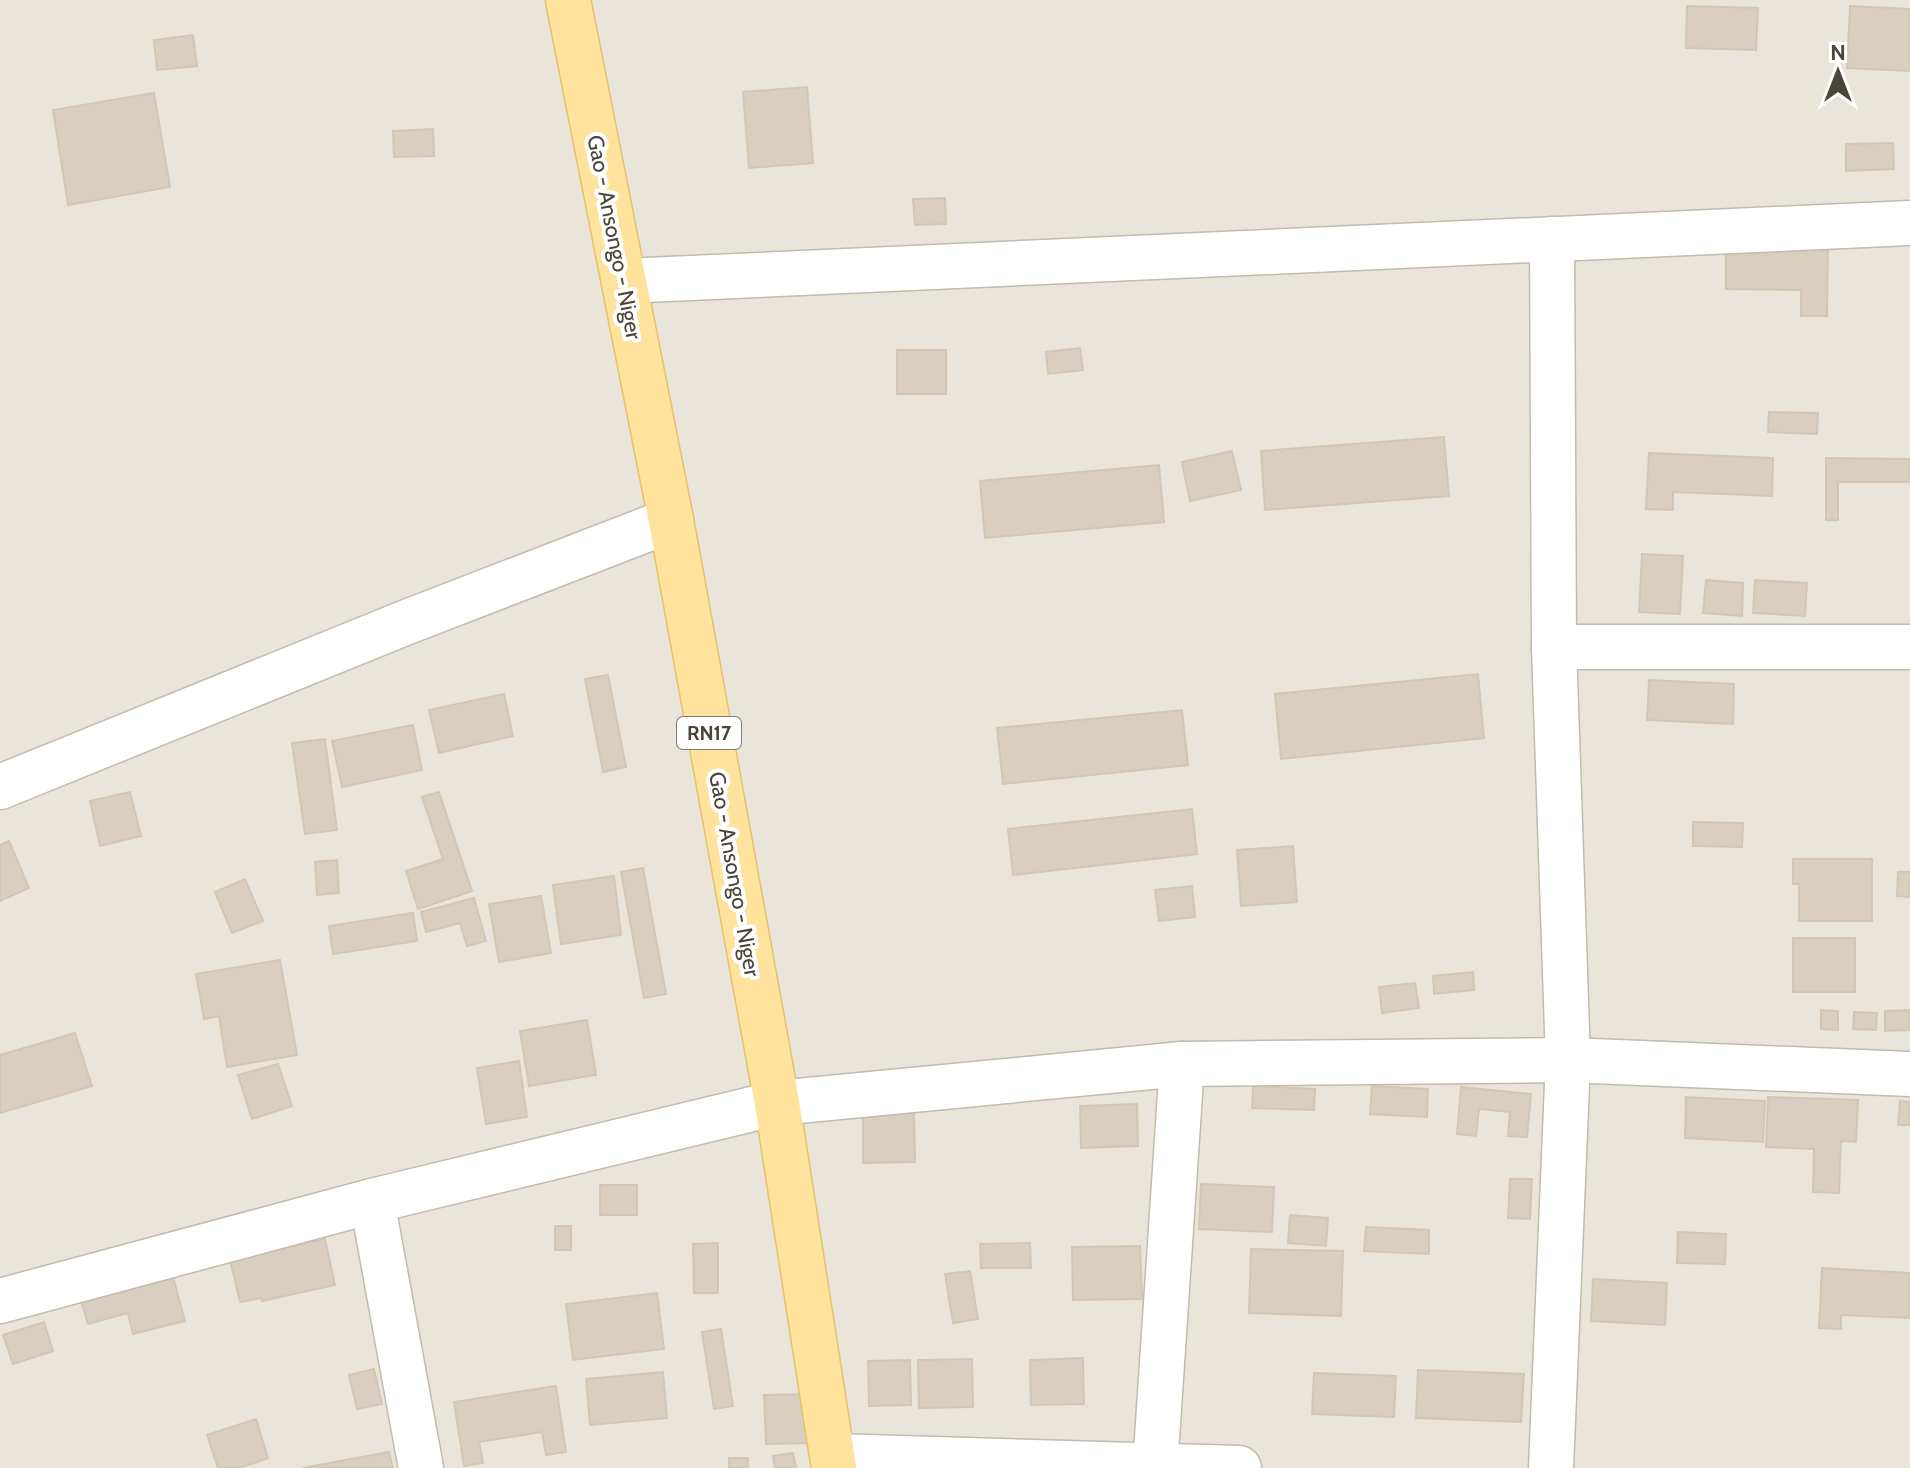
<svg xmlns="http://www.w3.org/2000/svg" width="1910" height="1468" viewBox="0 0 1910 1468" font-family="Cabin,sans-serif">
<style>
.residential{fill:#eae5da}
.building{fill:#d8cfc1;stroke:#d3c7b4;stroke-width:2}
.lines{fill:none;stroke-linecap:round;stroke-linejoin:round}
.minor-casing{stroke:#c2bbae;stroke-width:47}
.major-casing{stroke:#e6c16a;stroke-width:47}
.minor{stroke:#fff;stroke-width:44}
.major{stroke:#ffe39c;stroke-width:44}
.labels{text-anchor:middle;stroke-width:8;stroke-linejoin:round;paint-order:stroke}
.shield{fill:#fff;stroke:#817c74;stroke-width:2}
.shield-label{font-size:20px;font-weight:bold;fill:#4b4439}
.street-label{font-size:22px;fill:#4b4439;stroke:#fff}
</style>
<rect width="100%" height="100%" fill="#f6f3ec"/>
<rect class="residential" x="0" y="0" width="1910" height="1468"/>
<g class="building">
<polygon points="1687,6 1758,8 1756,50 1686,48"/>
<polygon points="1850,6 1910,9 1910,71 1847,68"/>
<polygon points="193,35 197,66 157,70 154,40"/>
<polygon points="807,87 813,163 749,168 743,92"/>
<polygon points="154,93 170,187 68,205 53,110"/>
<polygon points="433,129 434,156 394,157 393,131"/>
<polygon points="1893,143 1894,169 1846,171 1846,144"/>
<polygon points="945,198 946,224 915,225 913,199"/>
<polygon points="1726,249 1828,250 1827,316 1801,316 1801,290 1726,289"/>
<polygon points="1080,348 1083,370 1048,374 1046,352"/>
<rect x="897" y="350" width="49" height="44"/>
<polygon points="1769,412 1818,413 1817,434 1768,432"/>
<polygon points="1444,437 1449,496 1265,510 1261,451"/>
<polygon points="1232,451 1241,490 1190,501 1182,462"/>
<polygon points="1649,453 1773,458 1772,496 1673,492 1673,510 1646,509"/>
<polygon points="1826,458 1910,459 1910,482 1838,482 1838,520 1826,520"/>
<polygon points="1159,465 1164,522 985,538 980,481"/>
<polygon points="1642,554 1683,556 1680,614 1639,612"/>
<polygon points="1706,580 1743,583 1742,616 1703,613"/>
<polygon points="1755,580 1807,583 1805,616 1753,613"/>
<polygon points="1478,674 1484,738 1281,759 1275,694"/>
<polygon points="608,675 626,767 603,772 585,679"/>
<polygon points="1649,680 1734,684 1733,724 1647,720"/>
<polygon points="504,694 513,736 439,753 429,710"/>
<polygon points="1182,710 1188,765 1003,784 997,728"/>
<polygon points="413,725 422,770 342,787 332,741"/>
<polygon points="325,739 337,830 305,834 292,743"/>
<polygon points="130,792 141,836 100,846 90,801"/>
<polygon points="439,792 472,891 418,909 406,871 443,859 422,797"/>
<polygon points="1192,809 1197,854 1013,875 1008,829"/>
<polygon points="1693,822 1743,823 1742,847 1693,846"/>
<polygon points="9,841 29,888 0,901 0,845"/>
<polygon points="1293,846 1297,902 1241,906 1237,850"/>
<polygon points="1793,859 1872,859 1872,921 1799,921 1799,884 1793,884"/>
<polygon points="337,860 339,893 317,895 315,862"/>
<polygon points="643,868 666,994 644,998 621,872"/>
<polygon points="1898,872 1910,872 1910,897 1897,896"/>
<polygon points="614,876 621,935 561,944 553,885"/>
<polygon points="245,879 263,921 232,933 215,892"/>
<polygon points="1192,886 1195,917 1159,921 1155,890"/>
<polygon points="541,896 551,953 499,962 489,904"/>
<polygon points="474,898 486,941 467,946 460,923 426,932 421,912"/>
<polygon points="413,913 417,941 333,954 329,926"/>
<rect x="1793" y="938" width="62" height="54"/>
<polygon points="280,960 297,1055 227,1067 219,1016 204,1019 196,974"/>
<polygon points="1473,972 1474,990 1434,994 1433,976"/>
<polygon points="1415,983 1419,1008 1382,1013 1379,987"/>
<polygon points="1821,1010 1838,1011 1838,1030 1821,1029"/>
<polygon points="1910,1010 1910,1030 1885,1031 1885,1011"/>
<polygon points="1854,1012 1877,1013 1876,1030 1853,1029"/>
<polygon points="587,1020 596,1075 529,1086 520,1031"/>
<polygon points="75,1033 92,1086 0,1113 0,1055"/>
<polygon points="519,1061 527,1117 486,1124 477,1068"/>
<polygon points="278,1064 292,1106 252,1119 238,1075"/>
<polygon points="1253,1086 1315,1089 1314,1110 1252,1108"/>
<polygon points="1372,1086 1428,1089 1427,1117 1370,1114"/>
<polygon points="1461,1087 1531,1094 1527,1137 1508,1136 1510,1112 1479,1109 1476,1136 1457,1134"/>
<polygon points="1686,1097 1765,1101 1763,1142 1685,1138"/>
<polygon points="1768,1097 1858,1100 1856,1142 1841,1141 1839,1193 1813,1192 1814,1149 1766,1147"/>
<polygon points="1900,1101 1910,1102 1910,1125 1898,1125"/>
<polygon points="1137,1104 1138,1146 1081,1148 1080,1106"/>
<polygon points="914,1109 915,1162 863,1163 863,1111"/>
<polygon points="1510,1179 1532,1179 1530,1219 1508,1218"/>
<polygon points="1201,1184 1274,1187 1272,1232 1199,1229"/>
<rect x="600" y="1185" width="37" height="30"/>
<polygon points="1290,1215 1328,1218 1326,1246 1288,1243"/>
<rect x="555" y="1226" width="16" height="24"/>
<polygon points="1366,1227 1429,1230 1429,1254 1364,1251"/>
<polygon points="1678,1232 1726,1234 1725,1264 1677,1263"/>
<polygon points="325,1239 335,1285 262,1301 261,1298 240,1302 230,1260"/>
<polygon points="718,1243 718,1293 694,1293 693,1244"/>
<polygon points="1030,1243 1031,1268 981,1268 980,1244"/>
<polygon points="1140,1246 1142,1299 1073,1300 1072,1247"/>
<polygon points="1251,1249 1343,1251 1341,1316 1249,1313"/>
<polygon points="1822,1268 1910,1273 1910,1318 1841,1315 1841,1329 1819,1328"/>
<polygon points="970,1271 978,1319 953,1323 945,1274"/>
<polygon points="173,1277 185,1321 133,1334 128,1313 88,1324 81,1301"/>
<polygon points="1593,1279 1667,1283 1665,1325 1591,1321"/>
<polygon points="657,1293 664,1349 573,1360 566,1304"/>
<polygon points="44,1322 53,1351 13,1364 3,1335"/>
<polygon points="721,1329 733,1406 714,1409 702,1332"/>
<polygon points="1083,1358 1084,1404 1031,1405 1030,1360"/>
<polygon points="972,1359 973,1407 919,1408 918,1360"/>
<polygon points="910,1360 911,1405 869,1406 868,1361"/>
<polygon points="374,1369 382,1404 357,1409 349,1375"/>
<polygon points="1418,1370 1524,1374 1521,1422 1416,1418"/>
<polygon points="663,1372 667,1418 590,1425 586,1379"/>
<polygon points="1314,1373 1396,1376 1394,1417 1312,1414"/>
<polygon points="556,1386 566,1452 546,1455 542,1432 479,1442 483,1463 464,1466 454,1402"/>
<polygon points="813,1394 814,1443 766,1444 764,1395"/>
<polygon points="256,1419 268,1458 239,1468 218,1468 207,1435"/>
<polygon points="389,1452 393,1468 303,1468"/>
<polygon points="793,1453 796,1468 775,1468 773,1456"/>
<rect x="729" y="1458" width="19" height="10"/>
</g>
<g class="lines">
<g class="minor-casing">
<g id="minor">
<polyline points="624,281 1910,223"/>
<polyline points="1554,647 1910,647"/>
<polyline points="0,787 407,622 671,520"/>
<polyline points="372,1201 421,1468"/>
<polyline points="0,1301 372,1201 777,1103 1182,1064 1568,1060 1910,1074"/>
<polyline points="833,1456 1239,1468"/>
<polyline points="1155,1468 1182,1064"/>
<polyline points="1551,1468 1568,1060 1554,647 1552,239"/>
</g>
</g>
<g class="major-casing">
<polyline id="major" points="568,0 671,520 777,1103 834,1468"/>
</g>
<use href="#minor" class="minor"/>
<use href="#major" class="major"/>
</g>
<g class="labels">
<rect class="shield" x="677" y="717" width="64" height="32" rx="6"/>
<g class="shield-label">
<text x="709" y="740">RN17</text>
</g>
<g class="street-label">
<text transform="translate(615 237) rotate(79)" y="8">Gao - Ansongo - Niger</text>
<text transform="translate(735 874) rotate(80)" y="8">Gao - Ansongo - Niger</text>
</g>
</g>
<g transform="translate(1838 72)" stroke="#ffffff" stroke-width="6" paint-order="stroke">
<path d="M0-6L14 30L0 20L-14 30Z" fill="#4b4439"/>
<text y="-12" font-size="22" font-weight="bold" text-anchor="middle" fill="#4b4439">N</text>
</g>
</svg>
